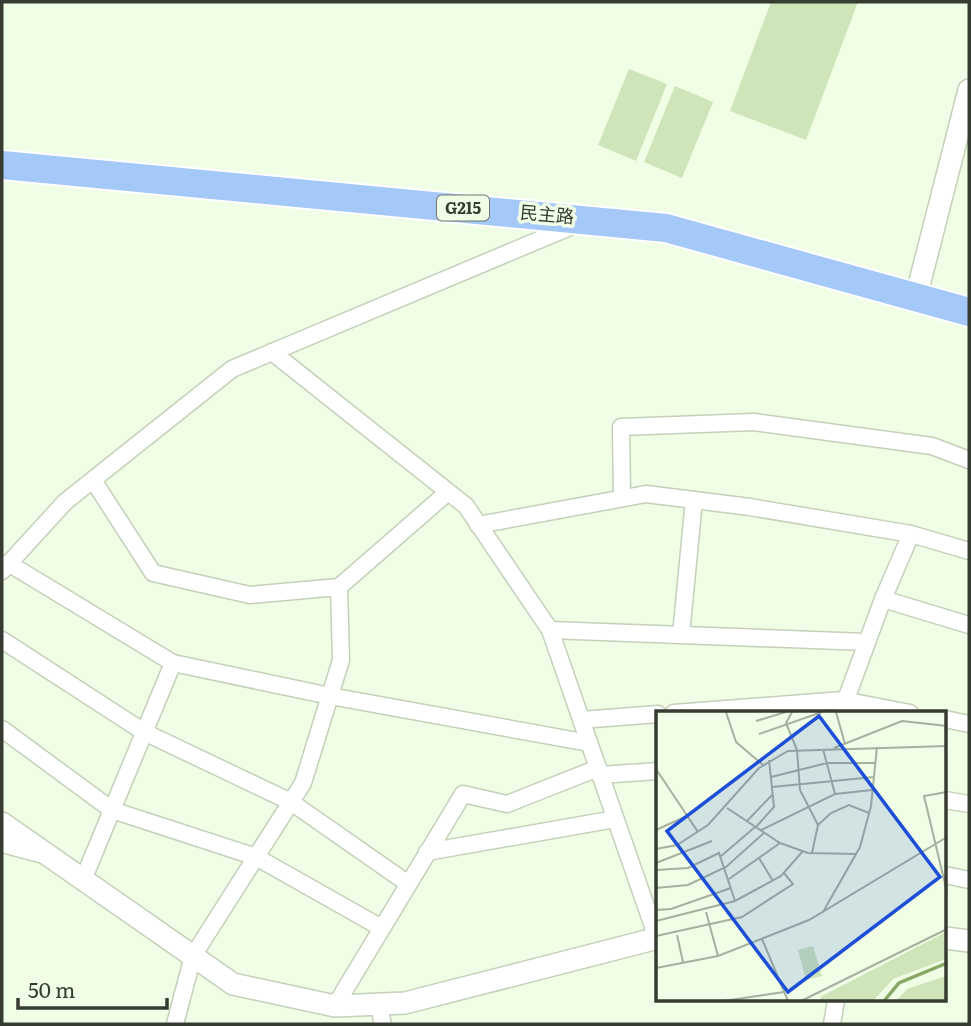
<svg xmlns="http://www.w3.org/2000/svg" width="971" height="1026" viewBox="0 0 971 1026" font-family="Literata,'Noto Sans SC',serif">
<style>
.green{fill:#cee4b9}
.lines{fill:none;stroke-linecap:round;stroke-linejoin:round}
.minor-casing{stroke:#c4d0b9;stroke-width:19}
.tertiary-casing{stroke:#c4d0b9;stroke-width:24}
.trunk-casing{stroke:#fff;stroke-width:32}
.minor{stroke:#fff;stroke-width:16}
.tertiary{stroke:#fff;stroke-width:21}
.trunk{stroke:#a4c8f8;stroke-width:28}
.labels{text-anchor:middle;stroke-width:7;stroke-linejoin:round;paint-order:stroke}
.shield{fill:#f1fee6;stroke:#6f7669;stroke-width:2}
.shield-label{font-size:16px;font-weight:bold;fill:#373c33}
.street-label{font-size:18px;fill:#373c33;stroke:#f1fee6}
.inset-river{fill:none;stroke:#88a866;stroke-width:3.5}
.inset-road{fill:none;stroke:#a7b09e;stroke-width:2}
.view{fill:#1d4ed8;fill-opacity:0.15;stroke:#1d4ed8;stroke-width:3.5}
.inset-edge{fill:none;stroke:#373c33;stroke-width:3.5}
</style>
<rect width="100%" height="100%" fill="#f1fee6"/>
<g class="green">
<polygon points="771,2 858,2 806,140 730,111"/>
<polygon points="629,69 667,84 636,161 598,145"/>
<polygon points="675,86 713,102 682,178 644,162"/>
</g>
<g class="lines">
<g class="minor-casing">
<g id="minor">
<polyline points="272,352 466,506 550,630 657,938"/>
<polyline points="93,480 153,573 250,595 339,587 448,492"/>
<polyline points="622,498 621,427 754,422 932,446 969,460"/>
<polyline points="478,525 646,494 750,507 911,534 969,551"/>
<polyline points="8,563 173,663 330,696 589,743"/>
<polyline points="2,571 65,502 232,369 577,224"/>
<polyline points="883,599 969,625"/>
<polyline points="550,630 866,642"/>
<polyline points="681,635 694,500"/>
<polyline points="2,640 144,732 291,802 407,883"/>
<polyline points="674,713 843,700 910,713"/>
<polyline points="841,713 883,599 911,534"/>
<polyline points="945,719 969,724"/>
<polyline points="581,720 658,714"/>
<polyline points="2,729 112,810 256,857 380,927"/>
<polyline points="600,775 658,771"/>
<polyline points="945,800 969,804"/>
<polyline points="2,844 40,854"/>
<polyline points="427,852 615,819"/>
<polyline points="945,875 969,880"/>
<polyline points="83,880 173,663"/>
<polyline points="378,1004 383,1024"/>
<polyline points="335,1006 463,794 507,804 598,768"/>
<polyline points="175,1024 193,956 303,783 341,660 339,587"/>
<polyline points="832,1024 836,1000"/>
</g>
</g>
<g class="tertiary-casing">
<g id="tertiary">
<polyline points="916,297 969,90"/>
<polyline points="2,823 233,984 335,1006 405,1003 658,938"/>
<polyline points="945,938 969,941"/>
</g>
</g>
<g class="trunk-casing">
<polyline id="trunk" points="2,165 666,228 969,312"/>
</g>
<use href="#minor" class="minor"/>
<use href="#tertiary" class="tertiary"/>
<use href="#trunk" class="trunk"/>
</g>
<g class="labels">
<rect class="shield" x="437" y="195.5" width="52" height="25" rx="5"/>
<g class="shield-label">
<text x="463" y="214">G215</text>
</g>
<g class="street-label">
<text transform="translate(547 215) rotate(5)" y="6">民主路</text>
</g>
</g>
<g transform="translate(656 711)">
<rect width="290" height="290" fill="#f1fee6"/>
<path d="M290 221V248L237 268 217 290H166L164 286ZM157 235 166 265 150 269 142 239ZM290 265V290H240L251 278Z" fill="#cee4b9"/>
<path class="inset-river" d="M228 290 243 272 291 252"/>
<path class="inset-road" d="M70 1 80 31 107 54M136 1 130 12 141 39 144 79 162 114M180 1 189 33M100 10 130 1M103 23 166 1M178 37 246 10 291 15M167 38 179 83M0 58 42 121M115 66 171 52H219M116 76 218 66M291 81 268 85 291 181M71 97 124 132 152 142 200 143M91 110 117 83M100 116 118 96 113 49M0 119 33 104M105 119 179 83 216 79M0 138 21 134 52 114 103 57 132 40 291 35M156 142 162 114 175 102 193 94 213 102M64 146 99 116M103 147 117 170M0 152 56 130M0 159 32 157 63 142 79 190M73 168 124 132M0 177 32 174 70 156 108 122M0 199 15 198 75 177M50 201 62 245M167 201 204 136 215 95 221 36M0 210 79 190 125 165 147 140M21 224 27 251M0 225 86 206 137 173 128 162M106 228 132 290M0 257 62 245 153 209 291 126M67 290 128 281M145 290 291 218"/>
<path class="view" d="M163 5 284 166 132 281 11 120Z"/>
<rect width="290" height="290" class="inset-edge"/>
</g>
<rect width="971" height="1026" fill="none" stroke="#373c33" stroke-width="7"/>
<path d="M18 998v10h149v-10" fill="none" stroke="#373c33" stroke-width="3.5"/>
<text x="28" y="998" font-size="21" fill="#373c33" stroke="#f1fee6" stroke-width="5" paint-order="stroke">50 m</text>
</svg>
